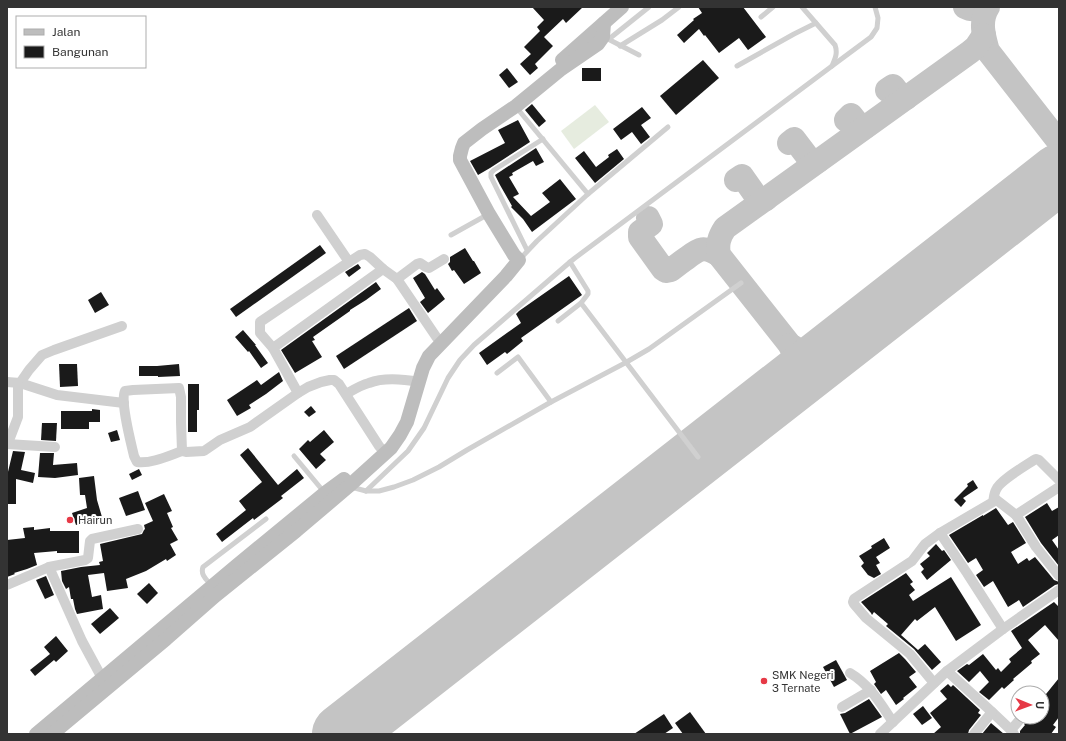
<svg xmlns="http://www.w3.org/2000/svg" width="1066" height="741" viewBox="0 0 1066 741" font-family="'Public Sans',sans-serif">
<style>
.green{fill:#e6ecdf}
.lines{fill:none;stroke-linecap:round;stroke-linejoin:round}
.taxiway{stroke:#c4c4c4;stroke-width:24}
.runway{stroke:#c4c4c4;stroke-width:60}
.building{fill:#1a1a1a}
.lane{stroke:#d0d0d0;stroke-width:5}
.street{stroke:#d0d0d0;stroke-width:10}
.secondary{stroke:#bdbdbd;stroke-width:14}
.poi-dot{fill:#e63946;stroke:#fff;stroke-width:1.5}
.labels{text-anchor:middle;stroke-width:4;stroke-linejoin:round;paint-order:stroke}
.poi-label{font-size:11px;fill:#333;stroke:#fff;text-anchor:start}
</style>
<rect width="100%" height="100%" fill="#fff"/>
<polygon class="green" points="595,105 609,122 574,149 561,131"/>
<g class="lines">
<g class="taxiway">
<path d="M965 7C971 10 974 10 980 7"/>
<path d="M988 7C979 21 984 37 988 51L1059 142"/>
<polyline points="887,90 893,86 901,96 906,98"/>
<polyline points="846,120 851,115 859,125 865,127"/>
<polyline points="789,143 794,139 810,160 818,161"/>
<polyline points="1053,179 1059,169"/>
<polyline points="736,180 742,176 758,199 766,199"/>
<path d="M648 218 651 224 640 232V237L663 269 666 271 671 270C676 266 681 262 687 258 700 248 704 246 719 255"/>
<path d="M833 351C811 355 809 357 790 345L719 255C717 244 719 237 725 228L970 52 976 47 984 35"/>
<path d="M788 386C795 372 798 360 790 345"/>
</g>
<polyline class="runway" points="342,734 1059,174"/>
</g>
<g class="building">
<polygon points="532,7 583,7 566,23 563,19 544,37 553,46 535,64 538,68 530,75 520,64 531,54 524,47 540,31 537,27 544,20"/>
<polygon points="698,7 743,7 766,37 748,50 739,38 719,53 705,35 704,36 699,29 684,43 677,35 694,20 693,19 702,13"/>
<polygon points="703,60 719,78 676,115 660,96"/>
<polygon points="507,68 518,82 509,88 499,75"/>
<rect x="582" y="68" width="19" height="13"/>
<polygon points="532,104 546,121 539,127 525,110"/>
<polygon points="642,107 651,118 641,125 650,137 641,144 632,132 621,140 613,129"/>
<polygon points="518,120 530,142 490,168 478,175 470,161 505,143 498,130"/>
<polygon points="536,148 544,162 536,166 533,161 512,173 513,175 509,177 519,194 513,197 531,216 550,202 542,193 560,179 576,199 532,232 523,219 511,207 512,206 500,185 495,175"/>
<polygon points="617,149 624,159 595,183 575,158 584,151 596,167 609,157 608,155"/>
<polygon points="320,245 326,253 236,317 230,309"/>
<polygon points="465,248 473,261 474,261 481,273 464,284 454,270 452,271 448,264 450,262 450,257"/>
<polygon points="358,264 361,268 349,277 345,272"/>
<polygon points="422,272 425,274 435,290 437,288 445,299 428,313 420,302 425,298 413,278"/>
<polygon points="569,276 582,295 521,338 523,341 507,354 505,352 487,365 479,353 521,323 516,314 519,311"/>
<polygon points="376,282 381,289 366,300 350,310 350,311 313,337 315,340 312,341 322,357 295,373 281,350"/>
<polygon points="101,292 109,305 95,313 88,300"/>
<polygon points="409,308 417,321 344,369 336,356"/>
<polygon points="243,330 256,345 255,345 268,363 261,368 249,351 248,352 235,337"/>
<polygon points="59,364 77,364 78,386 60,387"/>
<polygon points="179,364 180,376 158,377 158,376 139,376 139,366 157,366"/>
<polygon points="279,372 283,381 266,394 249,405 251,408 237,416 227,400 257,380 261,385"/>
<polygon points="188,384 199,384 199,410 197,410 197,432 188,432"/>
<polygon points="311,406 316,412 309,417 304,412"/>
<polygon points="92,409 100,410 100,422 89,422 89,429 61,429 61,411 92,411"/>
<polygon points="42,423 57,423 56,441 41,440"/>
<polygon points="117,430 120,440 111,442 108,433"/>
<polygon points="324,430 334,442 320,454 326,460 316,469 299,449 308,440 310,442"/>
<polygon points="248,448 278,485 297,469 304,478 281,496 283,498 254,520 253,518 222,542 216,534 246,510 239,501 262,482 240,455"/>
<polygon points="13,451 25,452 21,470 35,473 33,483 16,479 16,504 7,504 7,476"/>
<polygon points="40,453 54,453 53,465 77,463 78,475 55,478 38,477"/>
<polygon points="139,469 142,475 132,480 129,474"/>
<polygon points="94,476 97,500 102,517 76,525 72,513 87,508 85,495 80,495 79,478"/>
<polygon points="973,480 978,488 963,498 966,501 961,507 954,500 968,486 967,484"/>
<polygon points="138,491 145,510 126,516 119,498"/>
<polygon points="164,494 172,511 167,513 173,527 171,528 178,540 170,544 176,555 167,561 166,559 146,571 126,579 128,588 107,591 104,573 88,575 92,597 101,595 103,609 77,614 75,609 73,599 71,599 69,587 66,589 62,581 61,571 81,567 100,565 99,562 103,561 100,544 142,534 144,530 145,529 144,525 153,521 145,503"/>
<polygon points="1047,503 1052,511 1059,507 1059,535 1052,540 1059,550 1059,566 1041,543 1025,517"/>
<polygon points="996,508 1008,525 1013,522 1026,543 1011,552 1018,564 1027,558 1029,561 1035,557 1054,580 1059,582 1059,584 1055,585 1023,607 1019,600 1008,607 993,581 984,587 976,575 983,570 976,558 968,563 949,535 983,515 983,516"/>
<polygon points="34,527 34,530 50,528 50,531 79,531 79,553 57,553 57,551 34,553 37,565 27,569 14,573 15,574 7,577 7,540 25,538 23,528"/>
<polygon points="884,538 890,548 876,557 880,563 876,565 881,574 874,578 868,575 861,566 864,563 859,556 872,548 871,546"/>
<polygon points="936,544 942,551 944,550 951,560 927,580 921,572 924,569 920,564 930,556 927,553"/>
<polygon points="906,573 913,582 910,584 915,590 909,595 913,601 951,577 981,625 956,641 935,607 917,621 915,619 901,635 918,650 925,644 941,662 932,670 914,649 886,626 888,624 874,612 872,615 871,613 861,602"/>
<polygon points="46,576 54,595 45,599 36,580"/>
<polygon points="149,583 158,593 147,604 137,594"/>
<polygon points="1054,602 1059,607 1059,641 1045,625 1028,640 1040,654 1031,661 1032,663 1013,679 1014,680 1004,689 1002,687 989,700 979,692 989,682 980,671 969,682 957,671 967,664 969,665 983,654 996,670 998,668 1001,672 1011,662 1009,659 1022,648 1011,631"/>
<polygon points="110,608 119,618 100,634 91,624"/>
<polygon points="56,636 68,651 56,662 54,660 35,676 30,670 50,654 44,647"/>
<polygon points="899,653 905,659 916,672 909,677 917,687 903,698 904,699 896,705 886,690 881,694 874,684 876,682 870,671"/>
<polygon points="836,660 847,680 834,687 823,667"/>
<polygon points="1059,678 1059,717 1053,725 1056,727 1051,734 1020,734 1020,731 1025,725 1024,724 1027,721 1028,717 1042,717 1042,699"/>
<polygon points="948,684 951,687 953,685 980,710 978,713 981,715 969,730 968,734 933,734 941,727 930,713 947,699 940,691"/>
<polygon points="869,699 882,717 850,734 840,714 845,713"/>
<polygon points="923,706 932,718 922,725 913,714"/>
<polygon points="690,712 706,734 683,734 675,723"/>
<polygon points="664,714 673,728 664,734 634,734"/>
<polygon points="991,723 1004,734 982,734"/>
</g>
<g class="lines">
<g class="lane">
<polyline points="761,17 773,7"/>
<polyline points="606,38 639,55"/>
<polyline points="609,39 649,7"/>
<polyline points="620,46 662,20 679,7"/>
<polyline points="737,66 794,34 816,23"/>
<polyline points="832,66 871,37 877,28 878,18 875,7"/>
<polyline points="516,107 588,194 537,241 520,259"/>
<polyline points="588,194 668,127"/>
<polyline points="451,235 485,216"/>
<polyline points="527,250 491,177 491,173 494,170 543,139"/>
<polyline points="558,321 581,303"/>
<polyline points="497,373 518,357 551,402"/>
<polyline points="294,456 324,492"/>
<path d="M698 457 581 303 588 294V291L570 262 575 258 832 66C835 59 838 53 835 45L802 7"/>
<polyline points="351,487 366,491 379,491 394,487 413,480 439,467 467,450 551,402 625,363 649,349 741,283"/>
<polyline points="366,491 408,451 424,428 448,378 460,360 474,345 570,262"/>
<path d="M211 585C207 580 200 575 203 567L266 519"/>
</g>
<g class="street">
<polyline points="317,215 349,262"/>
<polyline points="397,279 417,264 420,263 426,267 429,268 444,259"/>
<polyline points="273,348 383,269"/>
<polyline points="7,382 20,383 57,395 124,403"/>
<polyline points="20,383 29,370 42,355 54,350 122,326"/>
<polyline points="298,393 273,348 260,333 260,322 349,262 360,255 365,254 370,257 383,269 397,279 437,338"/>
<path d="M346 394C353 390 361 385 369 383 384 377 403 379 419 382"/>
<polyline points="7,440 10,438 18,417 18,383"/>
<polyline points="7,444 55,447"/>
<path d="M182 451 181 422V397L179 388 133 390 125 391C120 401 131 443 134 456L137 462C151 464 168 456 182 451L186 452 204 451 220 440 250 427 298 393 308 387 321 382 330 380H334L339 384 379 446 385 453"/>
<polyline points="994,498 1016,515 1059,487"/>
<polyline points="1016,515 1036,547 1059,576"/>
<polyline points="940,533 967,573 1003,629"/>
<polyline points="49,567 85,560 88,558 90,541 92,539 138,529"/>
<polyline points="7,585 49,567 82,641 102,678"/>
<polyline points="947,671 992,712 1011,730 1014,734"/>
<path d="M850 673C870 685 880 703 893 722"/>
<path d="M934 683 910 654 866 618 854 604 853 602 854 599 912 561 925 544 940 533 993 502C994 498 994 493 996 490 999 481 1025 466 1034 460L1036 459 1039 460 1059 480"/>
<polyline points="842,707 871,690"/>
<polyline points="1011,730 1022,717"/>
<polyline points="880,734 947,671 1003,629 1059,590"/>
<polyline points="974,734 992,712"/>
</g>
<g class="secondary">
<polyline points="562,60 622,7"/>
<polyline points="36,734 236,566 325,493 344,479"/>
<polyline points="52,734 166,639 215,596 296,531 349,486 391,448 400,435 407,422 423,368 429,356 506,276 519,260 514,255 489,214 460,160 460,156 462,148 464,143 482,129 516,106 560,70 598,44 603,37 604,23"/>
</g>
</g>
<g class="poi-dot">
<circle cx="70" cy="520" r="4"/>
<circle cx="764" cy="681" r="4"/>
</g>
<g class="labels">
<g class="poi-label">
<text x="78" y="524">Hairun</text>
<text x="772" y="679">SMK Negeri<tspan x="772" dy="13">3 Ternate</tspan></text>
</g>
</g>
<rect width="1066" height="741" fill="none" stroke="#333333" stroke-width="16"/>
<rect x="16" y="16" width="130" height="52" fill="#ffffff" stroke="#adadad"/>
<rect x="24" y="29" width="20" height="6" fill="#bdbdbd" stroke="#adadad"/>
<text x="52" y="36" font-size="12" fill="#333333">Jalan</text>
<rect x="24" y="46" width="20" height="12" fill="#1a1a1a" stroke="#adadad"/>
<text x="52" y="56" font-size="12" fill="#333333">Bangunan</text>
<g transform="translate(1030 705) rotate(91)"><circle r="19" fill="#ffffff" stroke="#adadad"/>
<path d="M0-3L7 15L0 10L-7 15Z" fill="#e63946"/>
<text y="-6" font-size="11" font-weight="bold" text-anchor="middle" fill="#333333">U</text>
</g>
</svg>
